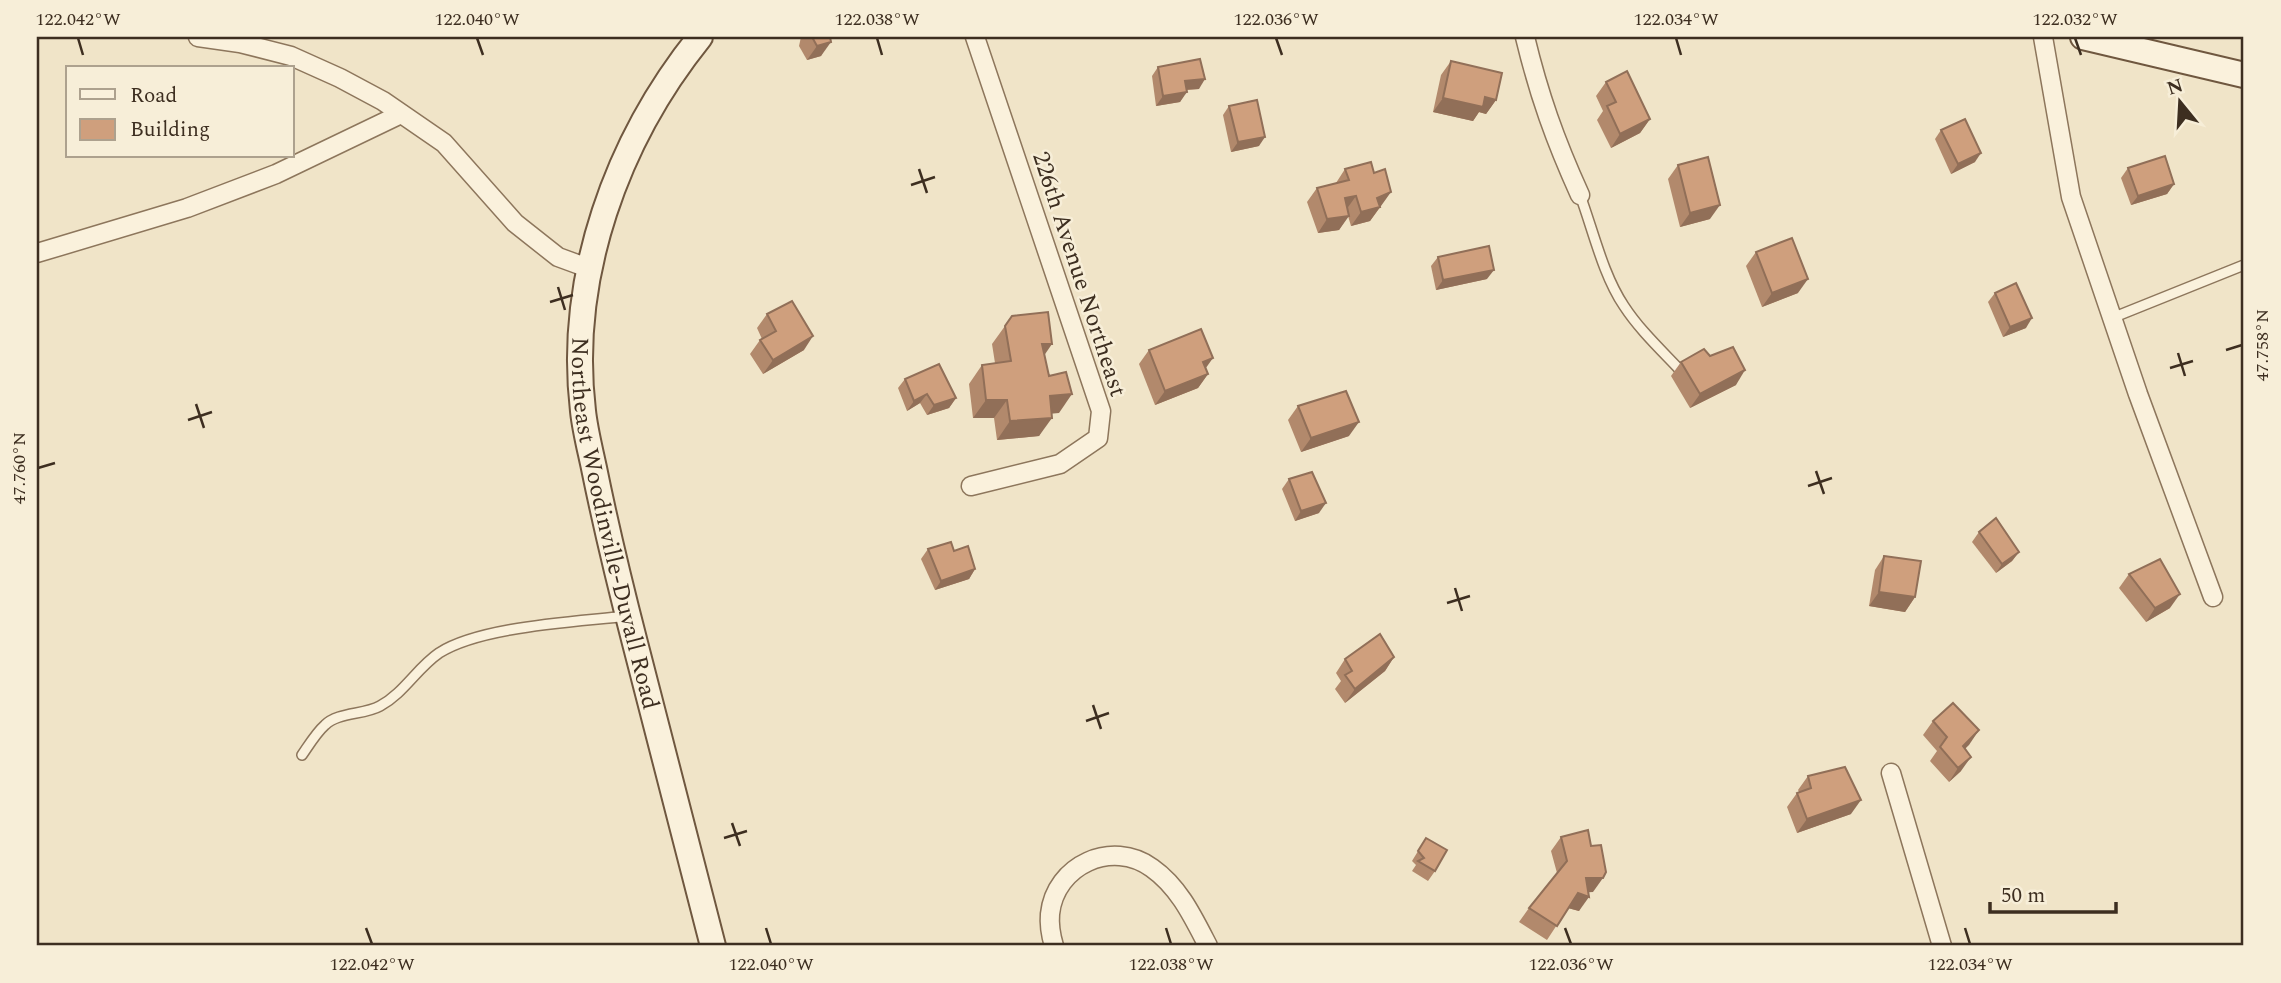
<svg xmlns="http://www.w3.org/2000/svg" width="2281" height="983" viewBox="0 0 2281 983" font-family="Spectral,serif">
<style>
.lines{fill:none;stroke-linecap:round;stroke-linejoin:round}
.lane-casing{stroke:#8d765c;stroke-width:12}
.street-casing{stroke:#8d765c;stroke-width:21}
.secondary-casing{stroke:#6f573f;stroke-width:28}
.lane{stroke:#faf1dc;stroke-width:9}
.street{stroke:#faf1dc;stroke-width:18}
.secondary{stroke:#faf1dc;stroke-width:24}
.wall{fill:#b2896c}
.shaded-wall{fill:#916f58}
.building{fill:#cf9f7d;stroke:#916f58;stroke-width:2}
.ticks{fill:none;stroke:#3d2e20;stroke-width:2.5}
.labels{text-anchor:middle;stroke-width:5;stroke-linejoin:round;paint-order:stroke}
.street-label{font-size:24px;fill:#3d2e20;stroke:#f7eed8}
.neatline{fill:none;stroke:#3d2e20;stroke-width:2.5}
.ticks-label{font-size:18px;text-anchor:middle;fill:#3d2e20}
</style>
<rect width="100%" height="100%" fill="#f0e4c8"/>
<g class="lines">
<g class="lane-casing">
<g id="lane">
<path d="M1580 195C1593 230 1603 275 1624 306 1639 329 1659 348 1678 368"/>
<polyline points="2112,318 2244,265"/>
<path d="M302 755C309 745 316 733 325 725 338 712 364 715 380 706 404 693 417 668 439 653 481 626 577 622 627 616"/>
</g>
</g>
<g class="street-casing">
<g id="street">
<polyline points="198,37 240,43 291,56 340,78 383,101 444,143 515,223 558,257 588,268"/>
<path d="M1525 37C1539 95 1555 140 1580 195"/>
<polyline points="2043,37 2071,197 2138,394 2213,597"/>
<polyline points="37,253 187,208 276,174 401,114"/>
<polyline points="971,486 1060,464 1098,438 1101,411 975,37"/>
<polyline points="1891,773 1942,946"/>
<path d="M1054 946C1051 936 1049 925 1050 914 1055 865 1112 839 1152 868 1179 887 1193 917 1208 946"/>
</g>
</g>
<g class="secondary-casing">
<g id="secondary">
<path id="s1" d="M700 37C617 140 567 277 583 411 585 430 590 449 594 468 606 527 620 585 635 643 661 744 687 845 713 946"/>
<polyline points="2083,37 2244,75"/>
</g>
</g>
<use href="#lane" class="lane"/>
<use href="#street" class="street"/>
<use href="#secondary" class="secondary"/>
</g>
<g class="wall">
<polygon points="801,37 830,37 821,56 807,60 799,46"/>
<polygon points="1451,61 1496,100 1486,114 1479,112 1473,121 1433,112 1441,75"/>
<polygon points="1158,67 1199,89 1187,90 1180,102 1156,106 1152,76"/>
<polygon points="1606,82 1650,119 1640,133 1611,148 1597,120 1603,111 1596,96"/>
<polygon points="1229,106 1259,146 1231,152 1223,115"/>
<polygon points="1941,130 1975,162 1951,174 1935,139"/>
<polygon points="1678,165 1710,219 1680,227 1668,179"/>
<polygon points="2128,168 2174,184 2167,194 2131,205 2121,178"/>
<polygon points="1345,169 1381,206 1370,221 1351,226 1348,216 1339,230 1318,233 1307,202 1317,188 1336,183"/>
<polygon points="1756,252 1798,293 1762,307 1746,266"/>
<polygon points="1438,257 1487,279 1436,290 1431,266"/>
<polygon points="1995,293 2026,328 2003,337 1988,302"/>
<polygon points="767,314 804,350 763,374 750,354 760,340 762,339 757,328"/>
<polygon points="1005,326 1044,355 1059,413 1052,413 1039,436 997,440 994,418 973,418 969,384 982,365 995,363 992,344"/>
<polygon points="1149,350 1205,368 1208,374 1198,388 1155,405 1139,364"/>
<polygon points="1681,362 1736,385 1690,408 1671,376"/>
<polygon points="905,379 956,398 949,408 927,415 920,403 907,411 898,388"/>
<polygon points="1298,406 1349,436 1301,452 1288,420"/>
<polygon points="1289,479 1319,513 1295,521 1282,489"/>
<polygon points="1979,532 2019,552 2012,561 1996,573 1972,542"/>
<polygon points="928,549 954,551 975,569 969,579 935,590 921,559"/>
<polygon points="1884,556 1915,597 1905,612 1869,606 1875,570"/>
<polygon points="2129,574 2170,608 2146,622 2119,588"/>
<polygon points="1394,657 1385,671 1345,703 1335,689 1341,681 1336,673 1345,659"/>
<polygon points="1933,721 1979,730 1965,749 1961,771 1949,782 1930,761 1937,751 1923,735"/>
<polygon points="1808,776 1851,814 1797,833 1787,807 1797,793 1799,792 1798,790"/>
<polygon points="1561,837 1593,892 1588,892 1579,911 1568,908 1547,940 1519,922 1529,908 1557,873 1551,851"/>
<polygon points="1426,838 1435,871 1428,881 1412,871 1416,865 1412,861"/>
</g>
<g class="shaded-wall">
<polygon points="831,42 821,56 807,60 817,46"/>
<polygon points="1205,79 1199,89 1179,90 1185,81"/>
<polygon points="1187,92 1180,102 1156,106 1163,96"/>
<polygon points="1485,97 1496,100 1486,114 1479,112 1473,121 1433,112 1443,98"/>
<polygon points="1650,119 1640,133 1611,148 1620,134"/>
<polygon points="1265,137 1259,146 1231,152 1238,142"/>
<polygon points="1981,153 1975,162 1951,174 1958,164"/>
<polygon points="2174,184 2167,194 2131,205 2138,196"/>
<polygon points="1391,192 1381,206 1375,208 1380,207 1370,221 1351,226 1361,212 1377,198"/>
<polygon points="1356,196 1346,210 1345,198"/>
<polygon points="1720,205 1710,219 1680,227 1690,213"/>
<polygon points="1349,216 1339,230 1318,233 1327,219"/>
<polygon points="1494,270 1487,279 1436,290 1443,280"/>
<polygon points="1808,279 1798,293 1762,307 1772,293"/>
<polygon points="2032,318 2026,328 2003,337 2010,327"/>
<polygon points="813,336 804,350 763,374 773,360"/>
<polygon points="1042,344 1052,344 1039,363"/>
<polygon points="1213,358 1203,372 1203,362"/>
<polygon points="1745,370 1736,385 1690,408 1700,394"/>
<polygon points="1208,374 1198,388 1155,405 1165,391"/>
<polygon points="927,394 920,403 907,411 914,401"/>
<polygon points="1072,394 1059,413 1037,415 1050,396"/>
<polygon points="956,398 949,408 927,415 934,405"/>
<polygon points="986,400 1007,400 994,418 973,418"/>
<polygon points="1052,418 1039,436 997,440 1010,421"/>
<polygon points="1359,422 1349,436 1301,452 1311,438"/>
<polygon points="1326,503 1319,513 1295,521 1301,511"/>
<polygon points="2019,552 2012,561 1996,573 2002,564"/>
<polygon points="975,569 969,579 935,590 941,581"/>
<polygon points="1879,592 1915,597 1905,612 1869,606"/>
<polygon points="2180,594 2170,608 2146,622 2155,608"/>
<polygon points="1394,657 1385,671 1345,703 1355,689"/>
<polygon points="1979,730 1969,745 1953,760 1963,746"/>
<polygon points="1971,757 1961,771 1949,782 1958,768"/>
<polygon points="1861,800 1851,814 1797,833 1807,819"/>
<polygon points="1586,878 1603,878 1593,892 1577,893"/>
<polygon points="1578,893 1589,897 1579,911 1568,908"/>
</g>
<g class="building">
<polygon points="812,37 830,37 831,42 817,46"/>
<polygon points="1200,59 1205,79 1185,81 1187,92 1163,96 1158,67"/>
<polygon points="1451,61 1502,73 1496,100 1485,97 1483,107 1443,98"/>
<polygon points="1627,71 1650,119 1620,134 1607,106 1616,102 1606,82"/>
<polygon points="1257,100 1265,137 1238,142 1229,106"/>
<polygon points="1965,119 1981,153 1958,164 1941,130"/>
<polygon points="2165,156 2174,184 2138,196 2128,168"/>
<polygon points="1708,157 1720,205 1690,213 1678,165"/>
<polygon points="1371,162 1374,173 1385,169 1391,192 1377,198 1380,207 1361,212 1356,196 1345,198 1349,216 1327,219 1317,188 1349,180 1345,169"/>
<polygon points="1792,238 1808,279 1772,293 1756,252"/>
<polygon points="1489,246 1494,270 1443,280 1438,257"/>
<polygon points="2016,283 2032,318 2010,327 1995,293"/>
<polygon points="792,301 813,336 773,360 760,340 776,331 767,314"/>
<polygon points="1048,312 1052,344 1042,344 1049,376 1066,372 1072,394 1050,396 1052,418 1010,421 1007,400 986,400 982,365 1011,361 1005,326 1012,316"/>
<polygon points="1201,329 1213,358 1203,362 1208,374 1165,391 1149,350"/>
<polygon points="1733,347 1745,370 1700,394 1681,362 1704,349 1710,356"/>
<polygon points="939,364 956,398 934,405 927,394 914,401 905,379"/>
<polygon points="1346,391 1359,422 1311,438 1298,406"/>
<polygon points="1312,472 1326,503 1301,511 1289,479"/>
<polygon points="1996,518 2019,552 2002,564 1979,532"/>
<polygon points="951,542 954,551 968,546 975,569 941,581 928,549"/>
<polygon points="1884,556 1921,561 1915,597 1879,592"/>
<polygon points="2160,559 2180,594 2155,608 2129,574"/>
<polygon points="1380,634 1394,657 1355,689 1345,675 1352,671 1345,659"/>
<polygon points="1953,703 1979,730 1963,746 1971,757 1958,768 1940,747 1947,737 1933,721"/>
<polygon points="1845,767 1861,800 1807,819 1797,793 1811,788 1808,776"/>
<polygon points="1588,830 1591,846 1601,845 1606,872 1603,878 1586,878 1589,897 1578,893 1557,926 1529,908 1567,861 1561,837"/>
<polygon points="1426,838 1447,850 1435,871 1418,861 1424,858 1418,851"/>
</g>
<path class="ticks" d="M78 38 83 55M477 38 483 55M877 38 882 55M1276 38 1282 55M1676 38 1681 55M2075 38 2081 55M919 169 927 193M911 185 935 177M558 287 565 310M550 302 573 295M2226 350 2242 345M2178 353 2185 376M2170 368 2193 361M196 404 204 428M188 420 212 412M38 468 55 463M1816 471 1824 494M1808 486 1832 478M1455 588 1462 611M1447 603 1470 596M1093 705 1101 729M1086 721 1109 713M732 823 740 846M724 838 747 831M366 928 372 944M766 928 771 944M1166 928 1171 944M1565 928 1571 944M1965 928 1970 944"/>
<g class="labels">
<g class="street-label">
<text transform="translate(1080 274) rotate(72)" y="8">226th Avenue Northeast</text>
<text dy="8" stroke="none"><textPath href="#s1" startOffset="518">Northeast Woodinville-Duvall Road</textPath></text>
</g>
</g>
<rect width="2281" height="983" fill="none" stroke="#f7eed8" stroke-width="77"/>
<rect x="66" y="66" width="228" height="91" fill="#f7eed8" stroke="#ada18e" stroke-width="2"/>
<rect x="80" y="89" width="35" height="10" fill="#faf1dc" stroke="#ada18e" stroke-width="2"/>
<text x="130" y="102" font-size="21" fill="#3d2e20">Road</text>
<rect x="80" y="119" width="35" height="21" fill="#cf9f7d" stroke="#ada18e" stroke-width="2"/>
<text x="130" y="136" font-size="21" fill="#3d2e20">Building</text>
<g transform="translate(2180 102) rotate(342)" stroke="#f7eed8" stroke-width="5" paint-order="stroke">
<path d="M0-5L12 26L0 18L-12 26Z" fill="#3d2e20"/>
<text y="-10" font-size="19" font-weight="bold" text-anchor="middle" fill="#3d2e20">N</text>
</g>
<path d="M1990 902v10h126v-10" fill="none" stroke="#3d2e20" stroke-width="3.5"/>
<text x="2001" y="902" font-size="21" fill="#3d2e20" stroke="#f7eed8" stroke-width="5" paint-order="stroke">50 m</text>
<rect x="38" y="38" width="2204" height="906" class="neatline"/>
<g class="ticks-label">
<text x="78" y="25">122.042°W</text>
<text x="477" y="25">122.040°W</text>
<text x="877" y="25">122.038°W</text>
<text x="1276" y="25">122.036°W</text>
<text x="1676" y="25">122.034°W</text>
<text x="2075" y="25">122.032°W</text>
<text transform="translate(2262 345) rotate(-90)" y="6">47.758°N</text>
<text transform="translate(19 468) rotate(-90)" y="6">47.760°N</text>
<text x="372" y="970">122.042°W</text>
<text x="771" y="970">122.040°W</text>
<text x="1171" y="970">122.038°W</text>
<text x="1571" y="970">122.036°W</text>
<text x="1970" y="970">122.034°W</text>
</g>
</svg>
